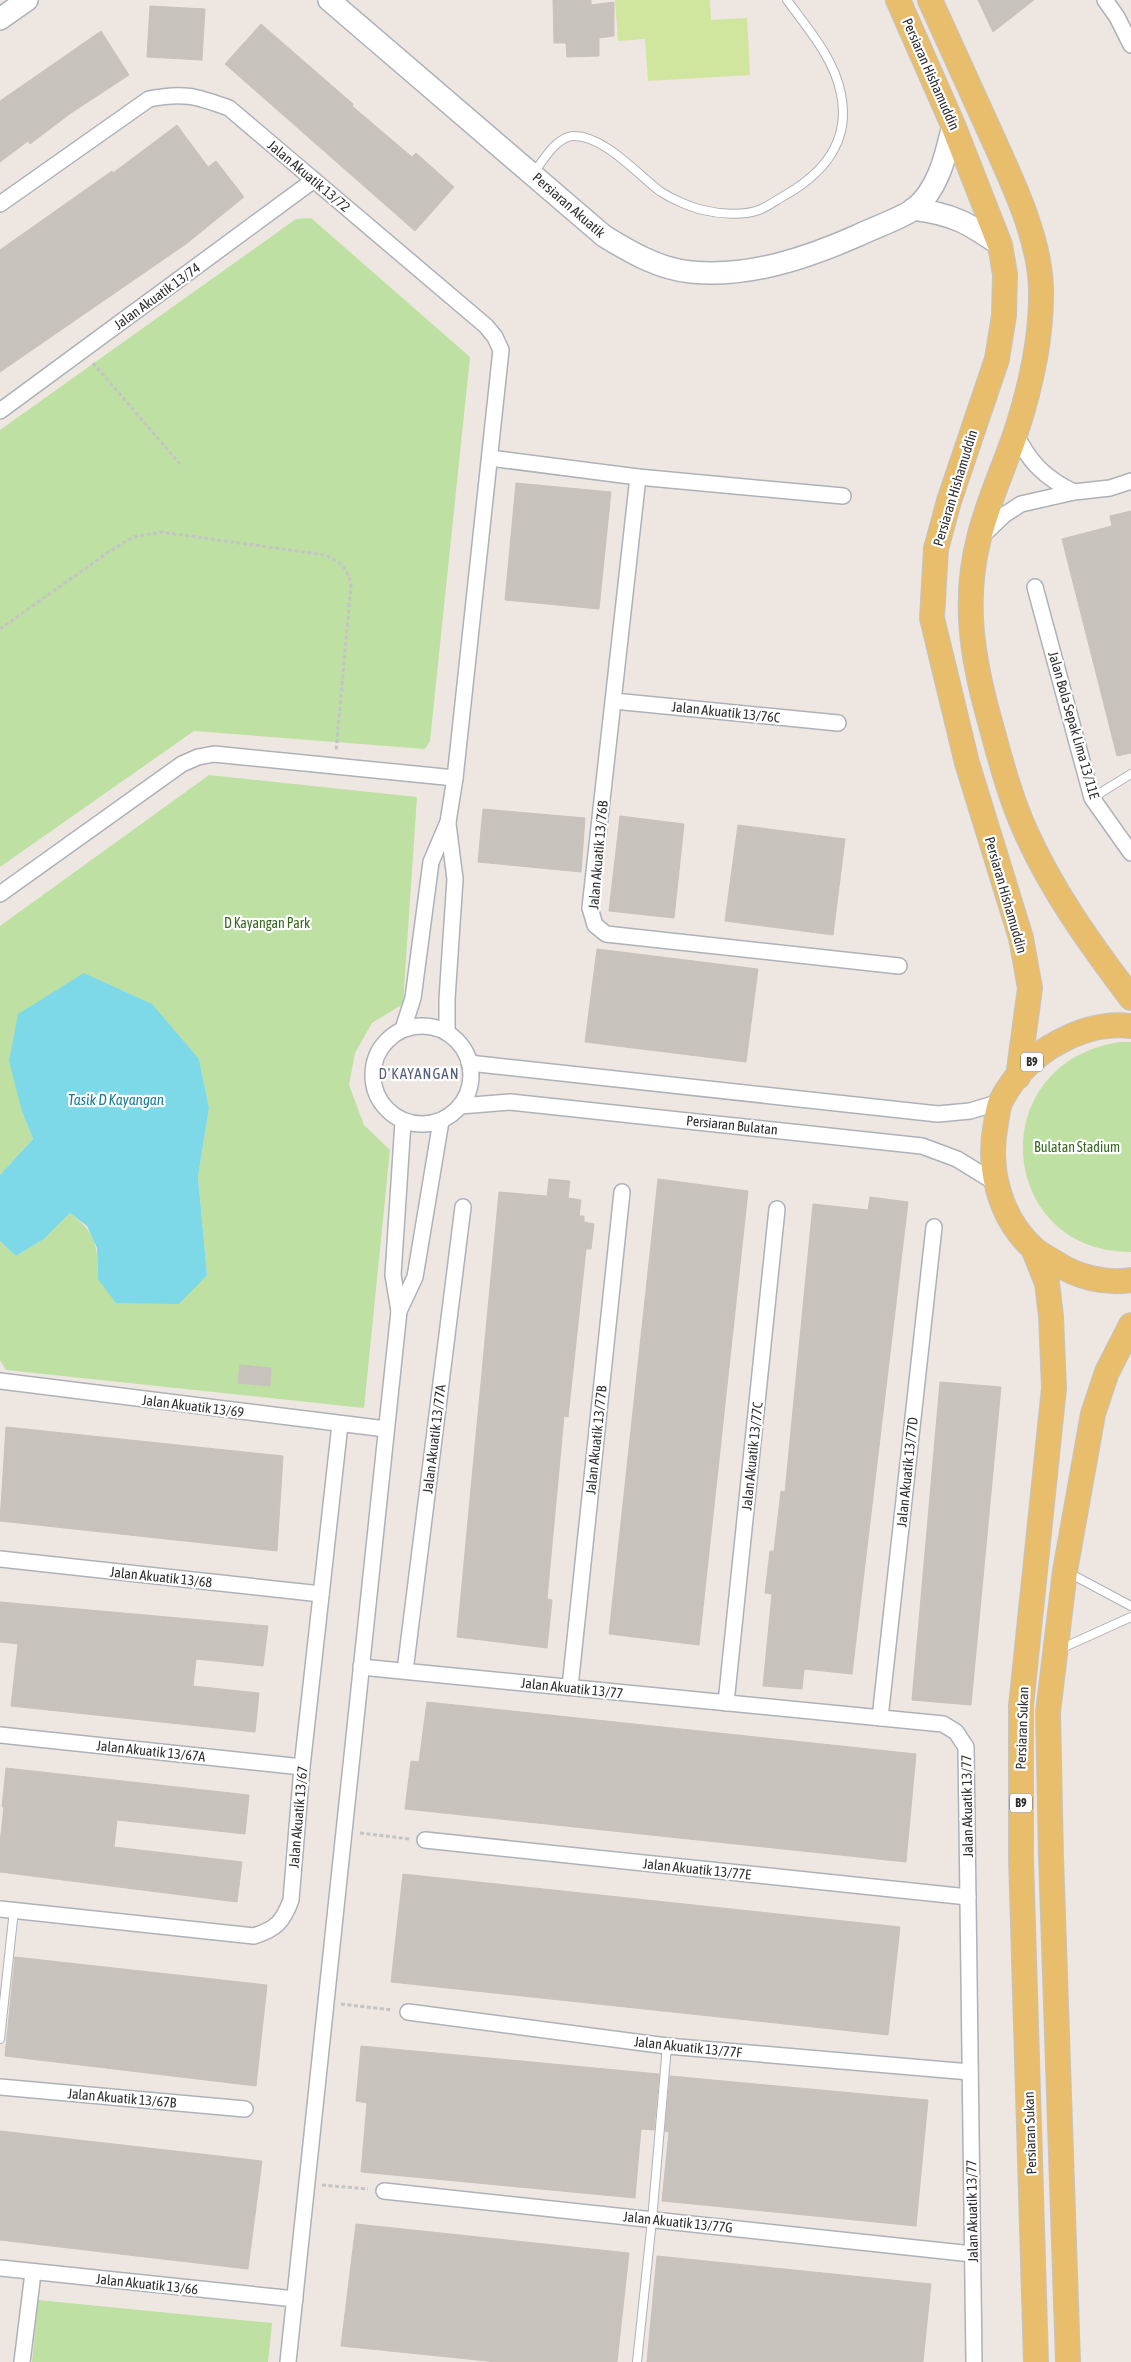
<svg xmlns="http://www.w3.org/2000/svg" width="1131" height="2362" viewBox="0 0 1131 2362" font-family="'Asap Condensed',sans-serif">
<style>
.green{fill:#bee0a2}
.pitch{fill:#d0e69f}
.water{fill:#7dd8e8}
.building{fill:#c7c2bc;stroke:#c9c2bb}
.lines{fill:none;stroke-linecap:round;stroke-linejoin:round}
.lane-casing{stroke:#aeb1b9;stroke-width:10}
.street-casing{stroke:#aeb1b9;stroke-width:18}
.secondary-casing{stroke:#aeb1b9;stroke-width:24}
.primary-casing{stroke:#c4c4c4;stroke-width:26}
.path{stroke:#c4c4c4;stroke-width:3;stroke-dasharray:4 2.5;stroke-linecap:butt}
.lane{stroke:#fff;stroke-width:8}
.street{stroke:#fff;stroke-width:15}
.secondary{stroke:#fff;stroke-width:21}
.primary{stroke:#e8bd6c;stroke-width:24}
.labels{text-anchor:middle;stroke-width:4.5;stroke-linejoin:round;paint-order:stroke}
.shield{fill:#fff;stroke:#6d6d6d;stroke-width:1}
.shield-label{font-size:12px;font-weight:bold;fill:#2e2e2e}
.street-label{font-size:14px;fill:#2e2e2e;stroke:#fff}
.park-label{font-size:14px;fill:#386820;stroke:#fff}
.neighbourhood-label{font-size:15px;letter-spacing:1px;fill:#505d7c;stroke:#fff}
.water-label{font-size:15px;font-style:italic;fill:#177b98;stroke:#fff}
</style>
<rect width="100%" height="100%" fill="#eee7e1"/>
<g class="green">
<polygon points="311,218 470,357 430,741 425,749 194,731 0,867 0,430 296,219"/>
<path d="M209 775 417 797 403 1004 372 1023 355 1053 349 1085 364 1125 390 1150 364 1408 6 1370 0 1360V1241L16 1256 44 1239 70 1213C98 1235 97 1245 98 1279L207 1275 198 1177 209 1108 199 1059 151 1004 84 973 22 1111 33 1139 0 1175V926Z"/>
<path d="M1120 1042H1131V1252C997 1253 981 1063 1120 1042Z"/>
<polygon points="38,2300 272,2323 268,2362 32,2362"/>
</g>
<polygon class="pitch" points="615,0 710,0 711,20 747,18 750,75 648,81 645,39 618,41"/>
<polygon class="water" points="84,973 152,1004 199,1059 209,1108 198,1177 207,1275 179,1304 116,1303 98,1279 97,1248 87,1226 70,1213 44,1239 16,1256 0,1241 0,1175 33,1139 22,1111 9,1061 18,1014"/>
<g class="building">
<polygon points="553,0 591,0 591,5 614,2 614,36 599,38 599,56 567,57 566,43 554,43"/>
<polygon points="978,0 1034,0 993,32"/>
<polygon points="150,6 205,9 202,60 147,57"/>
<polygon points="261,24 353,104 352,106 412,157 416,153 454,187 415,231 225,64"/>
<polygon points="101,31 129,75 71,113 30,144 28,141 0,162 0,101"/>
<polygon points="177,125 208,167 216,161 244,197 186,244 0,372 0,250 112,171 113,173"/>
<polygon points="516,483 611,492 599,609 505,600"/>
<polygon points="1131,511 1131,753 1117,756 1062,539 1112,526 1110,516"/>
<polygon points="483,809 585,818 581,872 478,862"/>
<polygon points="620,816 684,824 674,918 609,911"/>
<polygon points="738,825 845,839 833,935 725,921"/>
<polygon points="597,949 758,969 746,1062 585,1042"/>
<polygon points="549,1179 570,1181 568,1198 581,1200 579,1216 584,1216 584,1222 594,1224 591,1249 586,1249 568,1417 564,1416 547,1599 552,1600 547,1648 457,1637 499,1192 547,1196"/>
<polygon points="658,1179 748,1191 699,1645 609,1634"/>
<polygon points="870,1197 908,1202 852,1674 804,1669 802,1689 763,1686 772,1594 765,1593 770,1551 774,1551 781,1491 785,1492 813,1204 868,1210"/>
<polygon points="240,1365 271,1368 270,1386 238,1383"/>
<polygon points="940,1382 1001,1387 971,1705 912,1700"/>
<polygon points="6,1427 283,1456 277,1551 0,1521"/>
<polygon points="0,1602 268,1626 263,1666 196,1659 193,1686 259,1693 255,1732 11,1706 18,1644 0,1642"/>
<polygon points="427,1702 916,1754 906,1862 405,1809 411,1761 419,1762"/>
<polygon points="6,1768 249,1795 245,1834 117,1820 114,1847 242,1862 237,1902 0,1872 0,1843 4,1807 2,1807"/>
<polygon points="403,1874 900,1927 888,2035 391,1982"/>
<polygon points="15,1957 267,1985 256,2086 5,2056"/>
<polygon points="361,2046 659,2074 654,2130 641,2129 635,2198 361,2172 367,2103 356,2101"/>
<polygon points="670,2076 928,2100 916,2226 662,2201 669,2132 665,2131"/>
<polygon points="0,2131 262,2161 248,2269 0,2240"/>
<polygon points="356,2224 629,2253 617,2362 497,2362 341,2346"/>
<polygon points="657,2256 931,2284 923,2362 647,2362"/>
</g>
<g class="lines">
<g class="lane-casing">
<g id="lane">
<path d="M533 174C542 162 556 137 573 136 604 135 638 175 661 192 672 199 690 207 703 210 719 214 743 216 759 210 767 207 775 201 782 197 822 175 851 143 841 94 834 58 808 29 787 0"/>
<polyline points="1092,798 1131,774"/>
<polyline points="1069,1573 1131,1606"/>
<polyline points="1060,1649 1131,1617"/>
<polyline points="0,2039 14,1910"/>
<polyline points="637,2362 652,2220 667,2046"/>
</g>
</g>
<g class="street-casing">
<g id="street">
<polyline points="1105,0 1117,17 1131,45"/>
<path d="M0 204 149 99C183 92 196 96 229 108L486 326 495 337 501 350 455 778 448 822 431 862 413 998 403 1029"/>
<polyline points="0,411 314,180"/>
<path d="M1016 434C1029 462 1045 478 1074 492"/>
<polyline points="490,458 638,477 843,496"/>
<polyline points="638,477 590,908 595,925 606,934 899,966"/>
<polyline points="982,536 1004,515 1021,504 1074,492 1110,488 1131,481"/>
<polyline points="1035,587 1092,798 1131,853"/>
<polyline points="614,701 838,723"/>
<polyline points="0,894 182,764 198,757 214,754 455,778"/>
<circle cx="422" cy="1075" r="49"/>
<polyline points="447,1033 447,999 455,879 448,824"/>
<polyline points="469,1063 938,1114 970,1111 1000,1102"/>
<polyline points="460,1106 510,1102 922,1146 957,1159 996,1183"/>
<polyline points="399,1311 415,1277 441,1121"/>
<polyline points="0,1381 386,1429"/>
<polyline points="0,1559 321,1594"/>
<polyline points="361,1667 943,1724 956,1732 966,1747 974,2362"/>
<polyline points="405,1671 463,1207"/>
<polyline points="570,1687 622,1192"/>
<polyline points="726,1703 777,1209"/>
<polyline points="880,1718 934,1227"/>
<polyline points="0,1735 302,1767"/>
<polyline points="425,1840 968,1897"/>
<path d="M0 1909 254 1936C276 1929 283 1922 291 1900L302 1767 340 1424"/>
<polyline points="408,2012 667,2046 970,2072"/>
<polyline points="0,2087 245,2109"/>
<polyline points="384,2191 972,2254"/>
<polyline points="0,2268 295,2299"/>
<polyline points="22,2362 33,2273"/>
<polyline points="288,2362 399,1311 393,1275 403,1122"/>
</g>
</g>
<g class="secondary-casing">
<g id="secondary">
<path d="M329 0 604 236C630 252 659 269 691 272 748 278 807 258 859 235 873 228 902 218 914 209 939 189 946 154 953 125"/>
<polyline points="0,19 27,0"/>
<path d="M913 209C953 214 968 223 1000 245"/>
</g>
</g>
<g class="primary-casing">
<g id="primary">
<polyline points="898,0 953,125 1000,245 1005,274 1004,315 997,359 949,501 936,549 932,618 967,763 1021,938 1030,988 1018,1077"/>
<path d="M930 0C950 44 970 88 990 132 1011 179 1040 237 1041 289 1042 338 1031 386 1016 432 1004 468 988 501 979 538 963 600 972 657 989 718 999 755 1009 794 1025 830 1052 891 1091 945 1131 998"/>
<path d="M1131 1026C1105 1023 1081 1030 1059 1042 1035 1054 1013 1077 1001 1101 998 1107 997 1116 996 1123 987 1167 999 1217 1033 1248 1039 1254 1048 1258 1056 1263 1077 1277 1105 1284 1131 1280"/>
<polyline points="1033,1248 1047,1283 1051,1316 1054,1388 1021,1706 1021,1857 1036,2362"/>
<polyline points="1068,2362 1051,1856 1048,1712 1065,1571 1093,1414 1107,1372 1131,1325"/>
</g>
</g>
<g class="path">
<polyline points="93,363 180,464"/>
<path d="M0 629 107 553 133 537 161 532 325 555C341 562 349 569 351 586L336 751"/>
<polyline points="360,1833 410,1839"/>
<polyline points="341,2004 392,2010"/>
<polyline points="322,2185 368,2189"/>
</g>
<use href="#lane" class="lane"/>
<use href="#street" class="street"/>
<use href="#secondary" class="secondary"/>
<use href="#primary" class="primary"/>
</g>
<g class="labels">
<g class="shield">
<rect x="1021" y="1052.5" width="22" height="19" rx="4"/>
<rect x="1010" y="1793.5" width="22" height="19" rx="4"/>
</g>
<g class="shield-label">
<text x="1032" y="1066">B9</text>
<text x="1021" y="1807">B9</text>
</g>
<g class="street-label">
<text transform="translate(931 74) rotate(66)" y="5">Persiaran Hishamuddin</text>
<text transform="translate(309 176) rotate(40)" y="5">Jalan Akuatik 13/72</text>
<text transform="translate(569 205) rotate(41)" y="5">Persiaran Akuatik</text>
<text transform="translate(157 296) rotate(-36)" y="5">Jalan Akuatik 13/74</text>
<text transform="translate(955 488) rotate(-73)" y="5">Persiaran Hishamuddin</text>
<text transform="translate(726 712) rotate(6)" y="5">Jalan Akuatik 13/76C</text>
<text transform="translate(1074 725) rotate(74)" y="5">Jalan Bola Sepak Lima 13/11E</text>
<text transform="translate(598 855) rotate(-85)" y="5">Jalan Akuatik 13/76B</text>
<text transform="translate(1006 895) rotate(74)" y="5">Persiaran Hishamuddin</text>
<text transform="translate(732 1125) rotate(6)" y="5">Persiaran Bulatan</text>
<text transform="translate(193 1406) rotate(7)" y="5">Jalan Akuatik 13/69</text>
<text transform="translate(434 1439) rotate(-83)" y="5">Jalan Akuatik 13/77A</text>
<text transform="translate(596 1440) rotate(-84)" y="5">Jalan Akuatik 13/77B</text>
<text transform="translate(752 1456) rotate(-84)" y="5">Jalan Akuatik 13/77C</text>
<text transform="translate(907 1472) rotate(-84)" y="5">Jalan Akuatik 13/77D</text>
<text transform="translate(161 1577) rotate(6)" y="5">Jalan Akuatik 13/68</text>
<text transform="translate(572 1688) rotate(6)" y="5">Jalan Akuatik 13/77</text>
<text transform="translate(1022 1728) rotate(-88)" y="5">Persiaran Sukan</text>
<text transform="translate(151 1751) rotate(6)" y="5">Jalan Akuatik 13/67A</text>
<text transform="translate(967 1806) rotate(-91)" y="5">Jalan Akuatik 13/77</text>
<text transform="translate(298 1817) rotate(-85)" y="5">Jalan Akuatik 13/67</text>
<text transform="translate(697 1869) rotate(6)" y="5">Jalan Akuatik 13/77E</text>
<text transform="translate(688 2047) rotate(6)" y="5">Jalan Akuatik 13/77F</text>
<text transform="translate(122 2098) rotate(5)" y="5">Jalan Akuatik 13/67B</text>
<text transform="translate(1030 2133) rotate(-92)" y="5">Persiaran Sukan</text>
<text transform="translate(972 2211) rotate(-91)" y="5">Jalan Akuatik 13/77</text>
<text transform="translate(678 2222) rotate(6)" y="5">Jalan Akuatik 13/77G</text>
<text transform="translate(147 2284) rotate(6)" y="5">Jalan Akuatik 13/66</text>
</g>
<g class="park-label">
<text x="267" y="928">D Kayangan Park</text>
<text x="1077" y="1152">Bulatan Stadium</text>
</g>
<g class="neighbourhood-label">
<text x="419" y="1079">D'KAYANGAN</text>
</g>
<g class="water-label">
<text x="116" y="1105">Tasik D Kayangan</text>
</g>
</g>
</svg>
